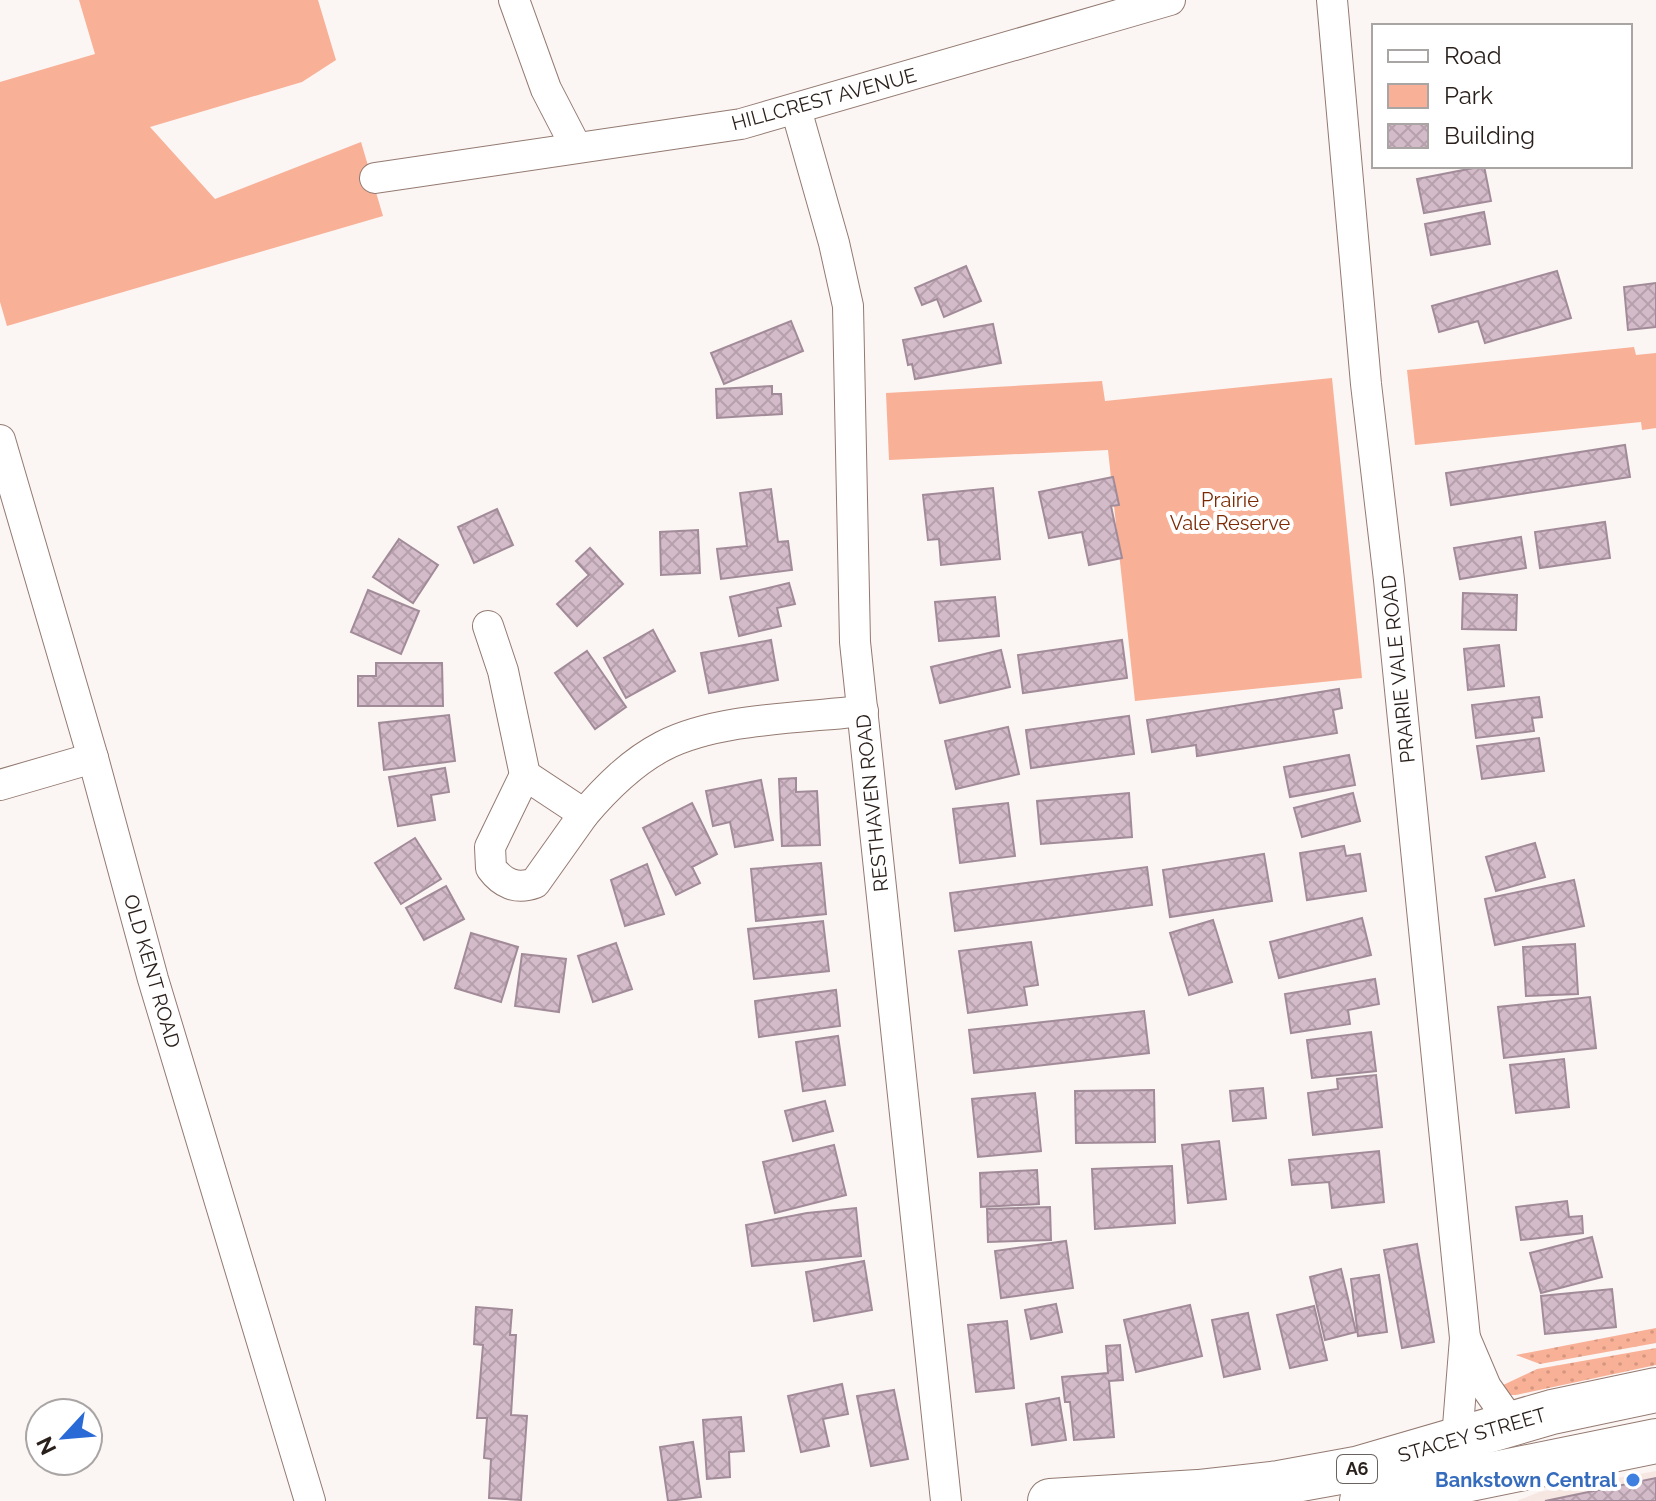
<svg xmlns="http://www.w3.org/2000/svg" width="1656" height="1501" viewBox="0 0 1656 1501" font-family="Raleway,sans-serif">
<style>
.built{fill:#f6e7e2}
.grass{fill:url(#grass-dots)}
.park{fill:#f8b096}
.building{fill:url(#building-cross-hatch);stroke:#a28b98;stroke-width:2}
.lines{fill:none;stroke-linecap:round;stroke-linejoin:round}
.minor-casing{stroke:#937a71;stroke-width:32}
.highway-casing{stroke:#937a71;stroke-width:46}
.minor{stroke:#fff;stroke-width:30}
.highway{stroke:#fff;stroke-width:44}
.shop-dot{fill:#3f7fe0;stroke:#fff;stroke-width:3}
.labels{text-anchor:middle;stroke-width:8;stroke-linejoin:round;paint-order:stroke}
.shield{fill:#fff;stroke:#69625f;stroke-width:2}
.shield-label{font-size:18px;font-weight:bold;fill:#291f1b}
.street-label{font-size:20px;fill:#291f1b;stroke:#fff}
.park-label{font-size:20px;fill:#7d2a04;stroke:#fff}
.shop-label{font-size:20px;font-weight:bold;fill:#366cbe;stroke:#fff;text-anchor:end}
</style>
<defs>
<pattern id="grass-dots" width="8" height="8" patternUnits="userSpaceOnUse" patternTransform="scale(2)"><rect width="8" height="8" fill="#f8b096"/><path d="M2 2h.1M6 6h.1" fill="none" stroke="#d59781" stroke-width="1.8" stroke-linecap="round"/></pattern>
<pattern id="building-cross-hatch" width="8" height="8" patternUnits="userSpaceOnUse" patternTransform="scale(2)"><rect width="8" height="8" fill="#d4bbc9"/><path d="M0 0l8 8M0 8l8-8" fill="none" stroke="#b6a0ac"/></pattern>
</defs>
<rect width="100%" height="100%" fill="#fbf5f3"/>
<polygon class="built" points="1656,1471 1656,1501 1517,1501 1539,1492"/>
<g class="grass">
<polygon points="1656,1328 1656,1343 1540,1364 1516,1355"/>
<polygon points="1656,1348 1656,1365 1516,1395 1510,1395 1501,1386 1537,1369"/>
</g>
<g class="park">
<polygon points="79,0 318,0 336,60 302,82 150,127 215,199 361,142 383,216 7,326 0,302 0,82 95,54"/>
<polygon points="1634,347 1636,355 1656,353 1656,428 1642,430 1641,422 1415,445 1407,370"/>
<polygon points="1332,378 1362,678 1135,701 1108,450 889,460 886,393 1102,381 1105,401"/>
</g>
<g class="building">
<polygon points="1484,166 1491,201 1424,213 1417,179"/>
<polygon points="1484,212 1490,244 1431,255 1425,224"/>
<polygon points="966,266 981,301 944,317 937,299 922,305 915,288"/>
<polygon points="1557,271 1571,318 1485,343 1478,321 1439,332 1432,306"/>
<polygon points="1656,283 1656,327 1628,330 1624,287"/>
<polygon points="791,321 803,351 724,384 711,353"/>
<polygon points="993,324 1001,363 915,379 912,364 908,365 903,340"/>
<polygon points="772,386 772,394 781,394 782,414 717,418 716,389"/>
<polygon points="1625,445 1630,477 1451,505 1446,473"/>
<polygon points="1113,477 1119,505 1111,506 1122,558 1089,565 1082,532 1049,538 1039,492"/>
<polygon points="993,488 1000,559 941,565 939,539 928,540 923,495"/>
<polygon points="771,489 778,542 788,541 792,570 721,579 717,549 747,546 740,493"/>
<polygon points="497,509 513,545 474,563 458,527"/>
<polygon points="1605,522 1610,558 1540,568 1535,532"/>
<polygon points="698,530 700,573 661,575 660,532"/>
<polygon points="1521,537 1526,568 1460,579 1454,548"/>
<polygon points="399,539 438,565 413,603 373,577"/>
<polygon points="590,548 623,584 577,626 557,604 589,575 576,561"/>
<polygon points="789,583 795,604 777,608 781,626 739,636 730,597"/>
<polygon points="368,590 419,611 401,654 351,632"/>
<polygon points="1463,593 1517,595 1516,630 1462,629"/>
<polygon points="995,597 999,636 939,641 935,602"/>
<polygon points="653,630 675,671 626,698 604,658"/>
<polygon points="771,640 778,680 709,693 701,653"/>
<polygon points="1122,640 1127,678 1023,693 1018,655"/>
<polygon points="1499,645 1504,686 1468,690 1464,649"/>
<polygon points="1001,650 1010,687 940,703 931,667"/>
<polygon points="587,651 626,707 595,729 555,673"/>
<polygon points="376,663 442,663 443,706 358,706 358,676 376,676"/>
<polygon points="1339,689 1342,708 1333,710 1337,733 1197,756 1196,745 1152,752 1147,720"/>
<polygon points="1539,697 1542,717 1532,718 1534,731 1476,738 1472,705"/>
<polygon points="449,715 455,761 384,770 379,723"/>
<polygon points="1129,716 1134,754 1031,768 1026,730"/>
<polygon points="1008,727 1019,774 956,789 945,741"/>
<polygon points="1539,738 1544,771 1482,779 1477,746"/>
<polygon points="1349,755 1355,785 1290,797 1284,767"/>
<polygon points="445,768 449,792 431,795 435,820 398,826 389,777"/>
<polygon points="796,778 796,792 817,791 820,845 782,846 779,779"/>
<polygon points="761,780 773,840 735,847 730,822 713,826 706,791"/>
<polygon points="1129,793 1132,837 1041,844 1037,801"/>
<polygon points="1353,793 1360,821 1302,837 1294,808"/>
<polygon points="692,803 717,854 692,867 700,883 676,895 643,828"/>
<polygon points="1008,803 1015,856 960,863 953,809"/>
<polygon points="415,838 441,879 401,904 375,863"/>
<polygon points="1535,843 1545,877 1496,891 1486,857"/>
<polygon points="1344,846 1346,856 1360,854 1366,891 1307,900 1300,853"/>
<polygon points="1264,854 1272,901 1170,917 1163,870"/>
<polygon points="821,863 826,914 756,921 751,869"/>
<polygon points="647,864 664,914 625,926 611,880"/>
<polygon points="1147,867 1152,905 955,931 950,893"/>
<polygon points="1574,880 1584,926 1495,945 1485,899"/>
<polygon points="446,886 464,919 424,940 406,908"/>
<polygon points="1362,918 1371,955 1279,978 1270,942"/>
<polygon points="1213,920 1232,982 1189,995 1170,933"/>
<polygon points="823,921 829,971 754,979 748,929"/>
<polygon points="471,933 518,947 501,1002 455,988"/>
<polygon points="1031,942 1038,985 1024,987 1027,1005 968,1013 959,951"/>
<polygon points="616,943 632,989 593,1002 578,956"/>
<polygon points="1575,944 1578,994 1526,996 1523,947"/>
<polygon points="522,954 566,959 559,1012 515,1006"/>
<polygon points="1375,979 1379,1004 1348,1010 1350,1024 1291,1033 1285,994"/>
<polygon points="836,990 840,1026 759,1037 755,1001"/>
<polygon points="1590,997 1596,1048 1504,1058 1498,1007"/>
<polygon points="1144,1011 1149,1053 974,1073 969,1030"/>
<polygon points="1371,1032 1376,1071 1312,1078 1307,1040"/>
<polygon points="838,1036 845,1085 803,1091 796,1042"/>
<polygon points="1564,1059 1569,1107 1516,1113 1510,1065"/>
<polygon points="1376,1075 1382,1127 1313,1135 1308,1093 1338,1089 1337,1079"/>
<polygon points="1263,1088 1266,1118 1233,1121 1230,1091"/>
<polygon points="1154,1090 1155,1142 1076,1143 1075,1091"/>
<polygon points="1035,1093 1041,1151 978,1157 972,1099"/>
<polygon points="825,1101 833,1131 793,1141 785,1111"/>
<polygon points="1219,1141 1226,1199 1188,1203 1182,1145"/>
<polygon points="834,1145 846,1195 775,1213 763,1162"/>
<polygon points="1379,1151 1384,1202 1332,1208 1329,1182 1292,1185 1289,1160"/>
<polygon points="1172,1166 1175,1223 1095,1229 1092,1169"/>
<polygon points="1037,1170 1039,1204 981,1207 980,1173"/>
<polygon points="1567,1201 1569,1217 1582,1216 1583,1233 1521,1240 1516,1207"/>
<polygon points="1050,1207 1051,1240 988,1242 987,1209"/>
<polygon points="856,1208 861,1256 752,1266 746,1225 807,1213"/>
<polygon points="1592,1237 1602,1277 1541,1293 1530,1253"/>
<polygon points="1066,1241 1073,1288 1001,1298 995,1251"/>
<polygon points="1417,1244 1434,1342 1402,1348 1384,1250"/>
<polygon points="864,1261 872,1310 814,1321 806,1272"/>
<polygon points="1341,1269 1356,1332 1325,1340 1310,1277"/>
<polygon points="1379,1275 1387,1332 1358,1336 1351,1279"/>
<polygon points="1612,1289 1616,1327 1545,1334 1541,1296"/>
<polygon points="1056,1304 1062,1332 1031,1339 1025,1310"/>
<polygon points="1190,1305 1202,1356 1136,1372 1124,1320"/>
<polygon points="1314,1306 1327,1360 1290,1368 1277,1315"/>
<polygon points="476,1307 512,1310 510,1335 516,1335 511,1415 527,1416 521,1500 489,1498 491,1459 484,1458 487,1418 477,1418 483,1345 474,1344"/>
<polygon points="1248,1313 1260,1369 1224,1377 1212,1320"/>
<polygon points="1007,1321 1014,1388 976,1392 968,1325"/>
<polygon points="1120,1345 1123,1380 1109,1381 1114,1437 1074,1440 1070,1402 1065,1402 1062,1377 1108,1373 1106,1346"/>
<polygon points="842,1384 848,1414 823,1419 829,1446 801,1452 788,1396"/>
<polygon points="894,1390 908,1459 871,1466 857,1396"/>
<polygon points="1059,1398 1066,1440 1032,1445 1026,1404"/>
<polygon points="741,1417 744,1451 729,1452 730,1477 707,1479 703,1420"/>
<polygon points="693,1442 701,1497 668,1501 660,1447"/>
<polygon points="1656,1478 1656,1501 1545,1501"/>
</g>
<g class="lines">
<g class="minor-casing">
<g id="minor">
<polyline points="514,0 546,89 576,147"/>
<polyline points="1332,0 1366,384 1389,580 1465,1338 1457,1439"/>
<polyline points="796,109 834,243 848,306 855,642 946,1501"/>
<polyline points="375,178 741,124 1170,0"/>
<polyline points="0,440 93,758 153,979 310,1501"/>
<path d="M488 626 503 671 525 775 584 814C607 787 632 762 663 746 717 718 802 718 863 711"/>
<path d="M525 775 490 847 491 868C502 883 516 890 535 883L584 814"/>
<polyline points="0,785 93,758"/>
<polyline points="1466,1340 1486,1387 1512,1424"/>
</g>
</g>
<g class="highway-casing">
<g id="highway">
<polyline points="1050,1501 1198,1492 1279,1483 1356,1469 1552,1412 1656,1390"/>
<polyline points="1362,1501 1656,1441"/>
</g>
</g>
<use href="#minor" class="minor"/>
<use href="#highway" class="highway"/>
</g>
<circle class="shop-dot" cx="1633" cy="1480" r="8"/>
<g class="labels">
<rect class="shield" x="1337" y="1455" width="40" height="28" rx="6"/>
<g class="shield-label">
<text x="1357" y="1475">A6</text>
</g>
<g class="street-label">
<text transform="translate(824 99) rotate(-15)" y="7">HILLCREST AVENUE</text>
<text transform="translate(1398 669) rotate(-96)" y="7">PRAIRIE VALE ROAD</text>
<text transform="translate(872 803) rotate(-96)" y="7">RESTHAVEN ROAD</text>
<text transform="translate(152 971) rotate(74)" y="7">OLD KENT ROAD</text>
<text transform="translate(1472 1435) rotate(-16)" y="7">STACEY STREET</text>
</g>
<g class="park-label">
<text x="1230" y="507">Prairie<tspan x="1230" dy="23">Vale Reserve</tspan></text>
</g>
<g class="shop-label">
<text x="1617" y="1487">Bankstown Central</text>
</g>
</g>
<rect x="1372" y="24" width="260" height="144" fill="#ffffff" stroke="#a9a5a4" stroke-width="2"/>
<rect x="1388" y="50" width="40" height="12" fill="#ffffff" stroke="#a9a5a4" stroke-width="2"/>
<text x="1444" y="64" font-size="24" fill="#291f1b">Road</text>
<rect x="1388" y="84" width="40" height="24" fill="#f8b096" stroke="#a9a5a4" stroke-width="2"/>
<text x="1444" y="104" font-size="24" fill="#291f1b">Park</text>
<rect x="1388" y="124" width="40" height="24" fill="url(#building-cross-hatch)" stroke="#a9a5a4" stroke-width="2"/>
<text x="1444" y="144" font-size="24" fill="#291f1b">Building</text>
<g transform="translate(64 1437) rotate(244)"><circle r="38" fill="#ffffff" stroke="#a9a5a4" stroke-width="2"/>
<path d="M0-6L14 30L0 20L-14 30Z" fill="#296ad6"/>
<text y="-12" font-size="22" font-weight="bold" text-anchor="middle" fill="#291f1b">N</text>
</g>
</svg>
